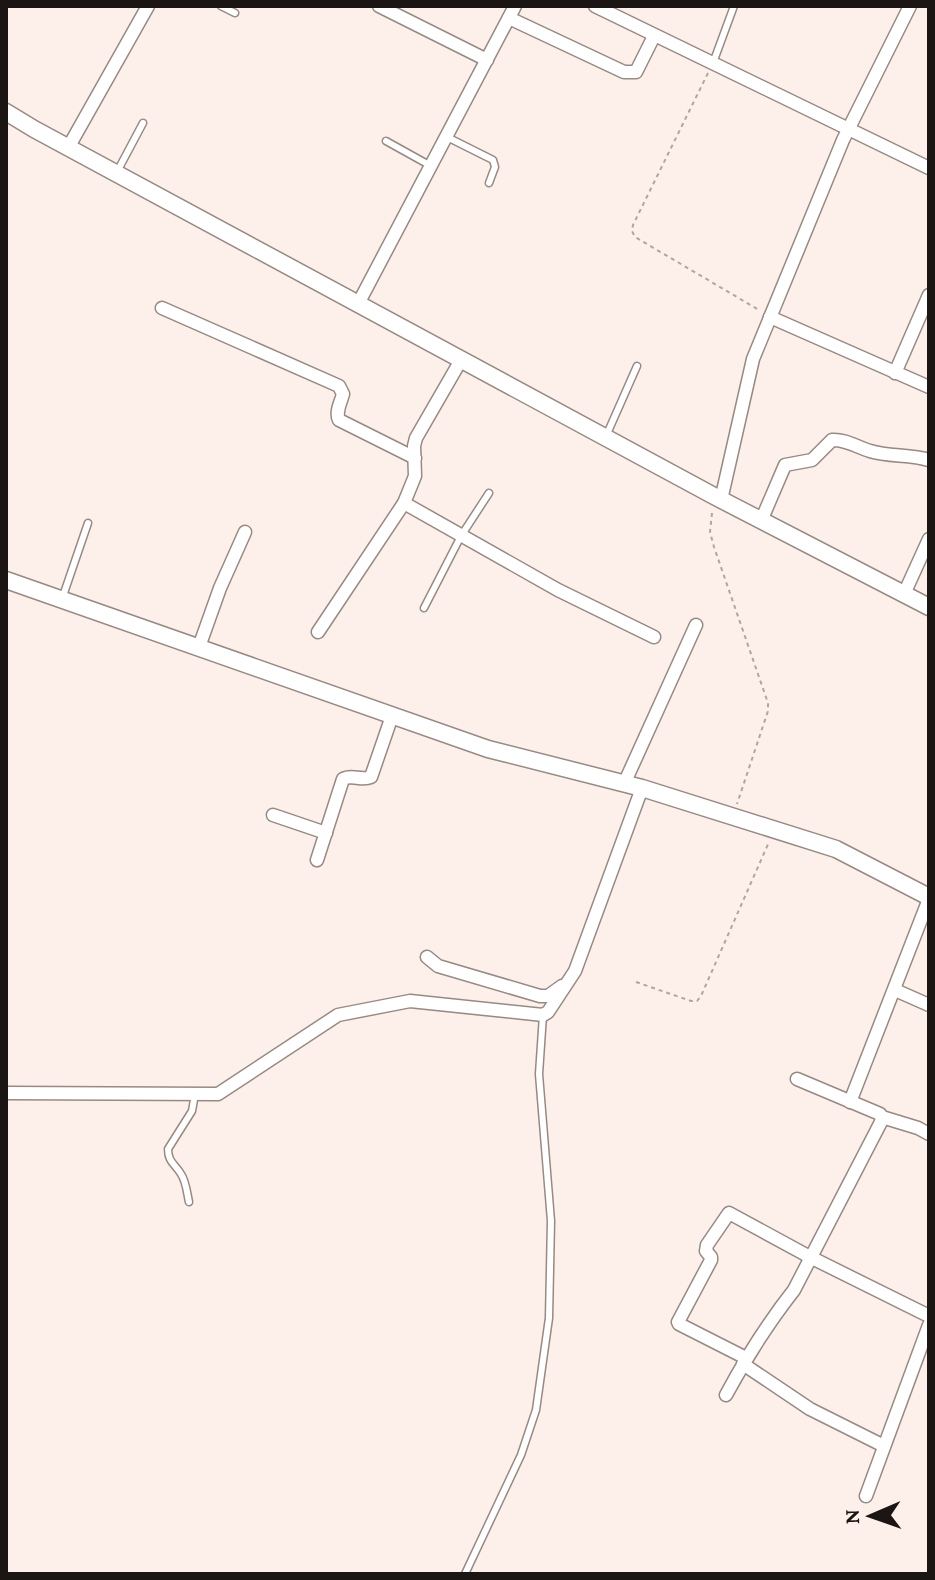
<svg xmlns="http://www.w3.org/2000/svg" width="935" height="1580" viewBox="0 0 935 1580" font-family="'Crimson Pro',serif">
<style>
.lines{fill:none;stroke-linecap:round;stroke-linejoin:round}
.service-casing{stroke:#978983;stroke-width:9}
.minor-casing{stroke:#978983;stroke-width:15}
.tertiary-casing{stroke:#978983;stroke-width:19}
.path{stroke:#b0a5a1;stroke-width:2;stroke-dasharray:4 4;stroke-linecap:butt}
.service{stroke:#fff;stroke-width:6}
.minor{stroke:#fff;stroke-width:12}
.tertiary{stroke:#fff;stroke-width:16}
</style>
<rect width="100%" height="100%" fill="#fdf0eb"/>
<g class="lines">
<g class="service-casing">
<g id="service">
<polyline points="221,6 235,13"/>
<polyline points="713,63 734,6"/>
<polyline points="447,137 493,160 495,167 489,183"/>
<polyline points="386,141 431,166"/>
<polyline points="118,170 143,123"/>
<polyline points="607,434 637,366"/>
<polyline points="63,596 88,523"/>
<polyline points="424,608 461,536 489,493"/>
<path d="M189 1202C187 1193 186 1181 181 1174 175 1164 168 1162 168 1149L192 1111 195 1094"/>
<polyline points="465,1574 521,1455 536,1410 549,1318 551,1221 539,1074 543,1015"/>
</g>
</g>
<g class="minor-casing">
<g id="minor">
<polyline points="379,6 487,60"/>
<polyline points="595,6 929,168"/>
<polyline points="509,18 624,72 636,72 654,36"/>
<polyline points="68,148 148,6"/>
<polyline points="358,304 515,6"/>
<path d="M162 308 339 386 343 394C341 402 335 412 339 420L415 458"/>
<polyline points="770,317 929,387"/>
<polyline points="895,373 929,295"/>
<polyline points="721,500 753,359 843,140 910,6"/>
<polyline points="404,503 558,590 654,637"/>
<path d="M761 521 785 465 812 460 832 440C845 439 857 447 870 451 889 457 910 454 929 460"/>
<polyline points="904,594 929,539"/>
<polyline points="318,632 404,503 415,476 414,446 416,438 461,360"/>
<polyline points="199,647 220,588 245,532"/>
<polyline points="624,784 696,625"/>
<polyline points="273,815 326,833"/>
<path d="M317 860 343 779C352 774 361 781 371 777L392 716"/>
<polyline points="427,957 438,966 540,996 548,996 562,986"/>
<polyline points="895,990 929,1005"/>
<polyline points="6,1093 218,1094 338,1015 410,1001 543,1015 548,1012 575,971 642,788"/>
<polyline points="850,1102 929,899"/>
<polyline points="882,1117 918,1128 929,1134"/>
<polyline points="746,1358 679,1324 678,1322 711,1260 711,1257 706,1251 707,1245 729,1213 810,1257 929,1316"/>
<polyline points="743,1364 810,1409 884,1446"/>
<path d="M726 1395C746 1358 768 1323 794 1290L882 1120 880 1114 797 1079"/>
<polyline points="866,1496 929,1325"/>
</g>
</g>
<g class="tertiary-casing">
<g id="tertiary">
<polyline points="6,112 34,129 714,496 929,607"/>
<polyline points="6,580 488,749 642,788 836,849 929,897"/>
</g>
</g>
<g class="path">
<polyline points="708,73 633,225 632,231 635,237 759,310"/>
<polyline points="712,513 710,532 714,547 768,703 768,711 737,804"/>
<polyline points="636,982 691,1001 697,1001 701,996 769,842"/>
</g>
<use href="#service" class="service"/>
<use href="#minor" class="minor"/>
<use href="#tertiary" class="tertiary"/>
</g>
<rect width="935" height="1580" fill="none" stroke="#1b1513" stroke-width="16"/>
<g transform="translate(871 1516) rotate(268)" stroke="#fdf0eb" stroke-width="6" paint-order="stroke">
<path d="M0-6L14 30L0 20L-14 30Z" fill="#1b1513"/>
<text y="-12" font-size="22" font-weight="bold" text-anchor="middle" fill="#1b1513">N</text>
</g>
</svg>
